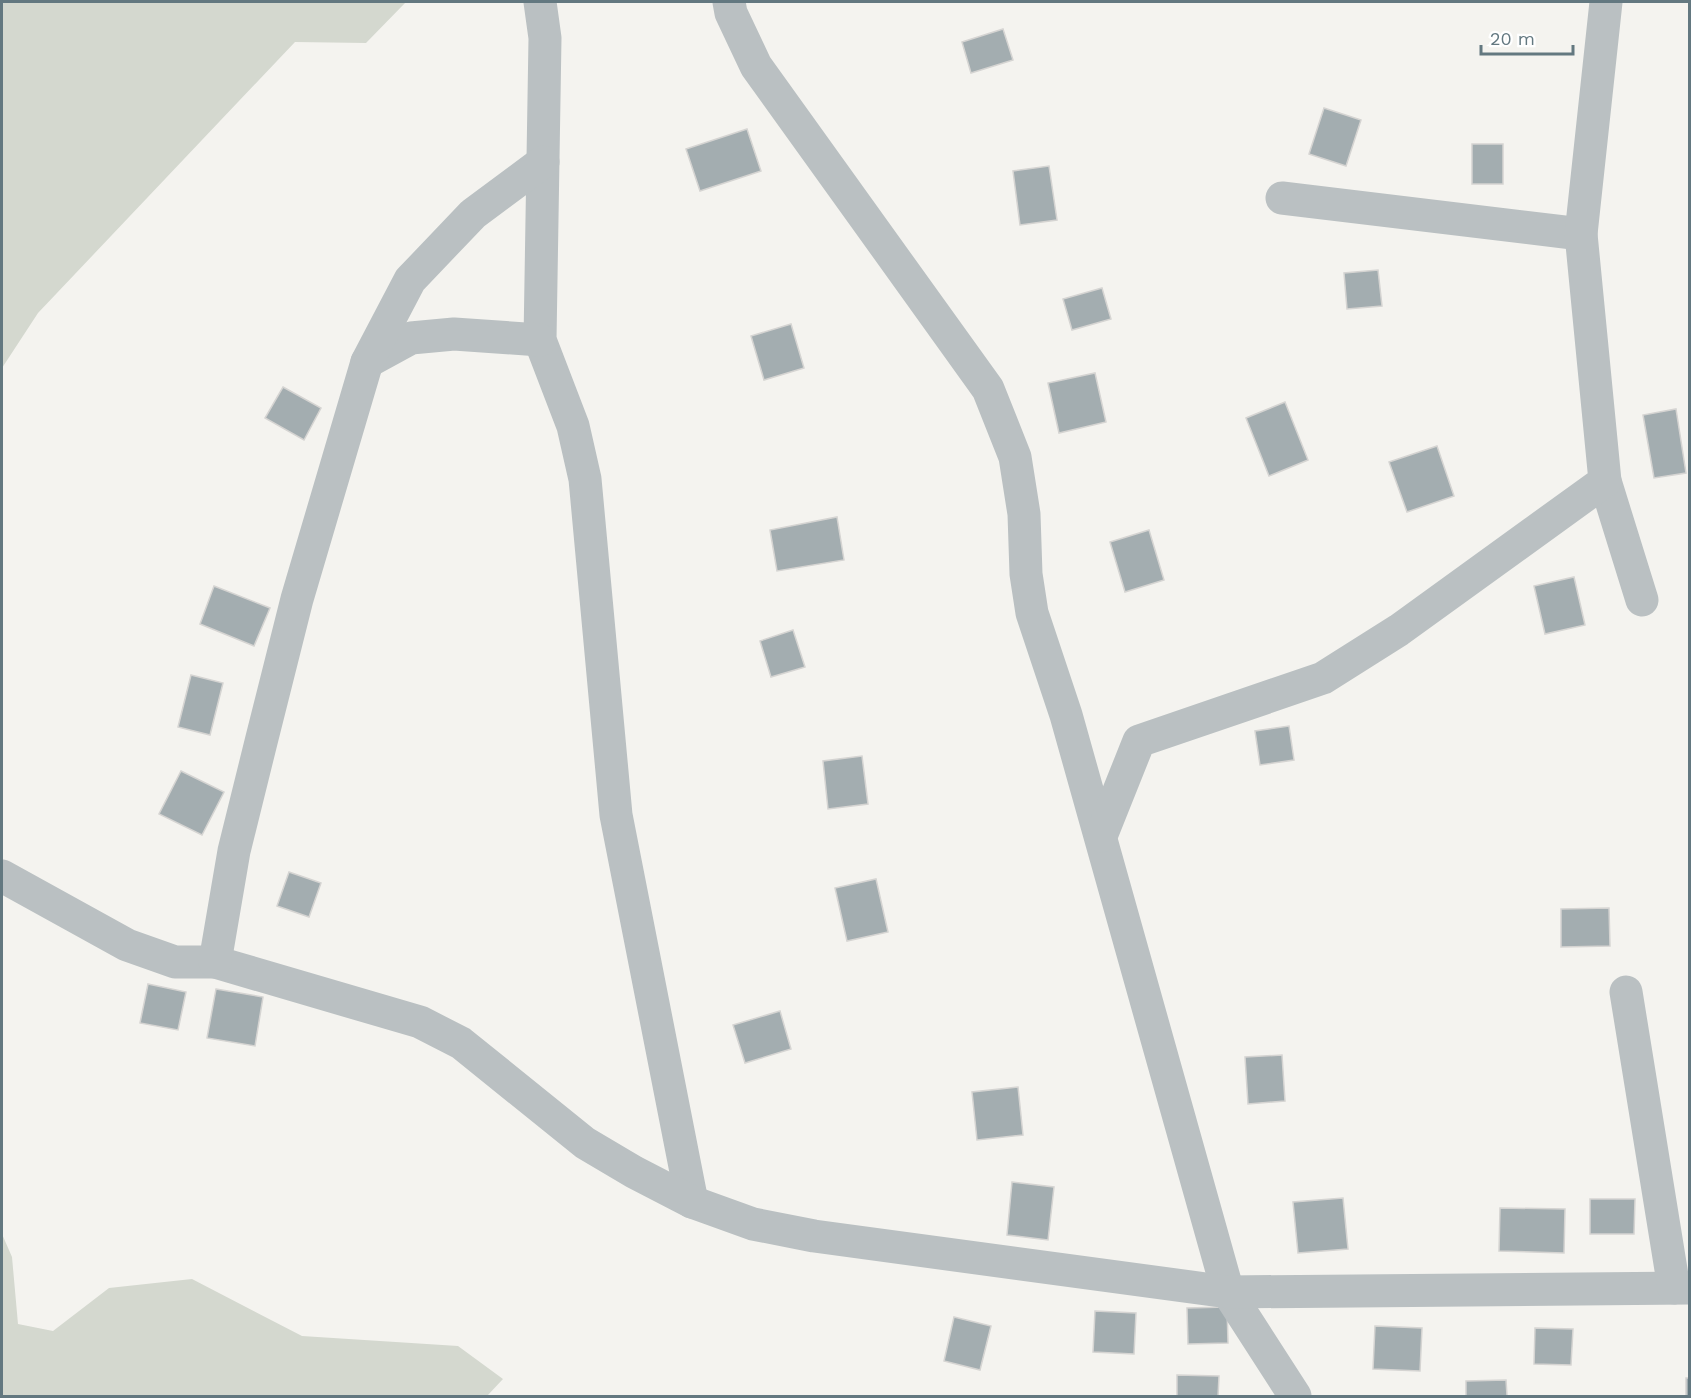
<svg xmlns="http://www.w3.org/2000/svg" width="1691" height="1398" viewBox="0 0 1691 1398" font-family="'Work Sans',sans-serif">
<style>
.green{fill:#d4d8cf}
.building{fill:#a3adb0;stroke:#d5d4d2;stroke-width:1.5}
.lines{fill:none;stroke-linecap:round;stroke-linejoin:round}
.minor{stroke:#bac0c2;stroke-width:33}
</style>
<rect width="100%" height="100%" fill="#f4f3ef"/>
<g class="green">
<polygon points="2,2 406,2 366,43 295,42 38,313 2,368"/>
<polygon points="2,1234 12,1257 18,1324 53,1331 109,1288 192,1279 302,1336 458,1346 503,1379 487,1396 2,1396"/>
</g>
<g class="building">
<polygon points="1003,29 1013,60 971,73 962,42"/>
<polygon points="1324,108 1361,120 1346,166 1309,154"/>
<polygon points="747,129 761,171 700,191 686,149"/>
<rect x="1472" y="144" width="31" height="40"/>
<polygon points="1049,166 1057,220 1020,225 1013,171"/>
<polygon points="1378,270 1382,306 1347,309 1344,273"/>
<polygon points="1102,288 1111,319 1072,330 1063,299"/>
<polygon points="791,324 804,368 764,380 751,336"/>
<polygon points="1095,373 1106,422 1059,433 1048,383"/>
<polygon points="283,387 321,408 304,440 265,418"/>
<polygon points="1285,402 1308,460 1269,476 1246,418"/>
<polygon points="1676,409 1686,473 1654,478 1643,415"/>
<polygon points="1437,446 1454,496 1407,512 1389,462"/>
<polygon points="837,517 844,560 777,571 770,530"/>
<polygon points="1149,530 1164,580 1125,592 1110,542"/>
<polygon points="1574,577 1585,625 1545,634 1534,586"/>
<polygon points="214,586 270,608 254,646 200,624"/>
<polygon points="793,630 805,667 771,677 760,641"/>
<polygon points="191,675 223,683 210,735 178,727"/>
<polygon points="1289,726 1294,760 1260,765 1255,731"/>
<polygon points="862,756 868,804 828,809 823,761"/>
<polygon points="181,771 224,792 202,835 159,814"/>
<polygon points="289,872 321,883 309,917 277,906"/>
<polygon points="876,879 888,932 847,941 835,888"/>
<polygon points="1609,908 1610,946 1561,947 1561,909"/>
<polygon points="148,984 186,992 178,1030 140,1023"/>
<polygon points="216,989 263,997 255,1046 207,1038"/>
<polygon points="780,1011 791,1049 745,1063 733,1025"/>
<polygon points="1282,1055 1285,1101 1248,1104 1245,1057"/>
<polygon points="1018,1087 1023,1135 977,1140 972,1092"/>
<polygon points="1012,1182 1054,1187 1048,1240 1007,1235"/>
<polygon points="1343,1198 1348,1249 1298,1253 1293,1202"/>
<polygon points="1590,1199 1635,1199 1634,1234 1590,1234"/>
<polygon points="1500,1208 1565,1209 1564,1253 1499,1251"/>
<polygon points="1227,1307 1228,1343 1188,1344 1187,1308"/>
<polygon points="1095,1311 1136,1313 1134,1354 1093,1352"/>
<polygon points="954,1317 991,1326 980,1370 944,1361"/>
<polygon points="1375,1326 1422,1328 1420,1371 1373,1369"/>
<polygon points="1535,1328 1573,1329 1571,1365 1534,1364"/>
<polygon points="1177,1375 1219,1376 1218,1396 1177,1396"/>
<rect x="1686" y="1378" width="4" height="18"/>
<polygon points="1506,1380 1507,1396 1466,1396 1466,1381"/>
</g>
<g class="lines">
<g class="minor">
<polyline points="540,2 545,38 540,340 573,426 585,479 616,815 692,1202"/>
<polyline points="729,2 731,13 756,66 988,389 1015,457 1024,514 1026,574 1032,613 1066,715 1228,1292 1295,1396"/>
<polyline points="1282,198 1581,234"/>
<polyline points="367,362 411,338 454,334 540,340"/>
<polyline points="1605,481 1642,600"/>
<polyline points="1101,836 1139,741 1323,678 1399,630 1605,481 1581,234 1606,2"/>
<polyline points="2,876 127,945 175,962 215,962 420,1022 461,1043 585,1143 634,1172 692,1202 753,1224 814,1236 1228,1292 1690,1288"/>
<polyline points="215,962 234,851 261,742 297,599 367,362 410,280 473,214 543,162"/>
<polyline points="1626,992 1674,1288"/>
</g>
</g>
<rect width="1691" height="1398" fill="none" stroke="#637880" stroke-width="6"/>
<path d="M1481 45v9h92v-9" fill="none" stroke="#637880" stroke-width="3"/>
<text x="1490" y="45" font-size="18" fill="#637880" stroke="#ffffff" stroke-width="4.5" paint-order="stroke">20 m</text>
</svg>
